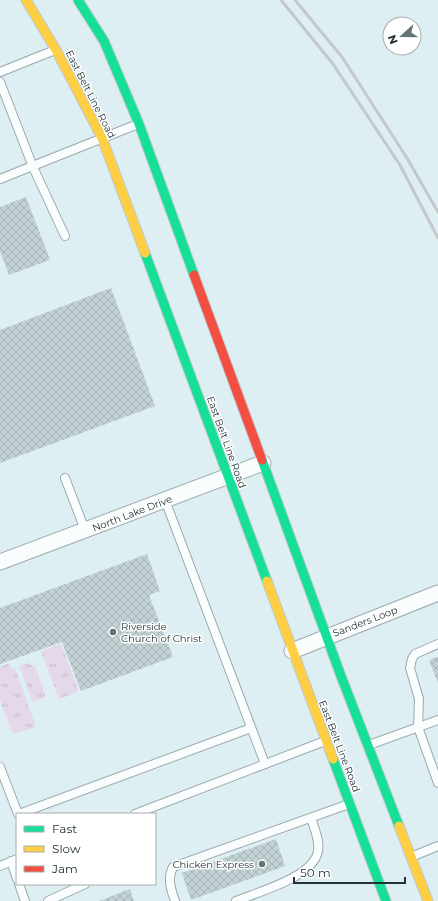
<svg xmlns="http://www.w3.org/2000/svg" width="438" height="901" viewBox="0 0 438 901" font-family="Montserrat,sans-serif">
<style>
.park{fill:url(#park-tufts)}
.building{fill:url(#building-cross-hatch)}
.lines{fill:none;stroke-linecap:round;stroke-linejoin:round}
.lane-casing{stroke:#9baaae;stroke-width:10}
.street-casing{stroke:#9baaae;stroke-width:17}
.fast-casing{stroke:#bfc9cb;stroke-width:11}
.slow-casing{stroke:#bfc9cb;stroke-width:11}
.jam-casing{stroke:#bfc9cb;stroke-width:11}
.lane{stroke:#fafdfd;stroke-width:8}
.street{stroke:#fafdfd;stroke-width:15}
.fast{stroke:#16e098;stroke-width:9}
.slow{stroke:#ffcf43;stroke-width:9}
.jam{stroke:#f24e42;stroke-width:9}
.rail{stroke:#c3c8c9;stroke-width:3}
.poi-dot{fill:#647578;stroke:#fff;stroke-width:1.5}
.labels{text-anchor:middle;stroke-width:3;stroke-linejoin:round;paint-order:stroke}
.street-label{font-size:10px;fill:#233336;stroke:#fff}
.poi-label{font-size:10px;fill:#233336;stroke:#fff;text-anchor:start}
</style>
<defs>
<pattern id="park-tufts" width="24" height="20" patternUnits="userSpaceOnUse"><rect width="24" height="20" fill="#e4d8ea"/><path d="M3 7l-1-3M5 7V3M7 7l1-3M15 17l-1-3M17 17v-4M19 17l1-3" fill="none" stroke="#c3bac9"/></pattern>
<pattern id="building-cross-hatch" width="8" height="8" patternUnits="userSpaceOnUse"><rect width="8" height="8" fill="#c1d1d4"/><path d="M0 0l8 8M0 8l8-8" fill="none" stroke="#a6b4b7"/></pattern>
</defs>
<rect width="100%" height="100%" fill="#deeff3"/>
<g class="park">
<polygon points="61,644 79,691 59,699 41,651"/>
<polygon points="9,663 11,669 15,668 36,727 13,734 0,701 0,667"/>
<polygon points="28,663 35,667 46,697 33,702 19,666"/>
</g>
<g class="building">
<polygon points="26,197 50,260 9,275 0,251 0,207"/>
<polygon points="111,288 155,406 0,463 0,330"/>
<polygon points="147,554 160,591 149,595 173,657 81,691 62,642 0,664 0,608"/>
<polygon points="438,657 438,683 429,660"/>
<polygon points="276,839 285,866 191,900 182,873"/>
<polygon points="130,889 134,901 99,901"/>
</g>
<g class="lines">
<g class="lane-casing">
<g id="lane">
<polyline points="0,72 55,50"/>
<polyline points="0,82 33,167 65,236"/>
<polyline points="0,179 138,124"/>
<polyline points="65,478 85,530"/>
<polyline points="165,500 265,764"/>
<polyline points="438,644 415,654 412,659 410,668 419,699 418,727 438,783"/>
<polyline points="369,745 438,720"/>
<polyline points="0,767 18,814"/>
<polyline points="19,814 251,728"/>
<polyline points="135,814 325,741"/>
<polyline points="411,857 438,846"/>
<polyline points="11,861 17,879"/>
<polyline points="0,866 17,859"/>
<polyline points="19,884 25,901"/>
<polyline points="48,901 85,884"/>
<path d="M175 901C171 890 167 878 173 867L349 804"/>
<path d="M236 901C258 892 314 877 318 851 320 840 314 828 311 818"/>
</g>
</g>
<g class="street-casing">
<g id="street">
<polyline points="0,562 263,463"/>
<polyline points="292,651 438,593"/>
</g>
</g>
<g class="fast-casing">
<g id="fast">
<polyline points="78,0 104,41 139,124 194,275"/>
<polyline points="145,253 267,581"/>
<polyline points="262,460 341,676 399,826"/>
<polyline points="333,759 386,901"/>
</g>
</g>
<g class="slow-casing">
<g id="slow">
<polyline points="26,0 56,50 102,138 145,253"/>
<polyline points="267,581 333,759"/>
<polyline points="399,826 428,901"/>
</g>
</g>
<g class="jam-casing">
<polyline id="jam" points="194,275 262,460"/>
</g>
<use href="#lane" class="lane"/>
<use href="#street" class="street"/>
<use href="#fast" class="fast"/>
<use href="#slow" class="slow"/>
<use href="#jam" class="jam"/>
<g class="rail">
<polyline points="281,0 333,64 400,165 438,238"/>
<polyline points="295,0 342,57 407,158 438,212"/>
</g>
</g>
<g class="poi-dot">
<circle cx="113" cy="632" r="4"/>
<circle cx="262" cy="864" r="4"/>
</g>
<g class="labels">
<g class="street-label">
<text transform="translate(91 94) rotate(63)" y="4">East Belt Line Road</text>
<text transform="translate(227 442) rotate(70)" y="4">East Belt Line Road</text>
<text transform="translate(132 513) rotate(-21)" y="4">North Lake Drive</text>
<text transform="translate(365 621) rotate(-21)" y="4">Sanders Loop</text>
<text transform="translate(340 746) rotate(69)" y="4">East Belt Line Road</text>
</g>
<g class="poi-label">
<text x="121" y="630">Riverside<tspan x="121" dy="12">Church of Christ</tspan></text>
<text x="254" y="868" text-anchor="end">Chicken Express</text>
</g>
</g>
<rect x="16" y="813" width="140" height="72" fill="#ffffff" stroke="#a7adaf"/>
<rect x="24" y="826" width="20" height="6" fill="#16e098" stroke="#a7adaf"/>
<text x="52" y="833" font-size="12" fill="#233336">Fast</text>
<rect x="24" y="846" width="20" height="6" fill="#ffcf43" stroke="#a7adaf"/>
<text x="52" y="853" font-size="12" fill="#233336">Slow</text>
<rect x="24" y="866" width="20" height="6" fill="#f24e42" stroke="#a7adaf"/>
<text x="52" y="873" font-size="12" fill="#233336">Jam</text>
<g transform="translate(402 36) rotate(249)"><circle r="19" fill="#ffffff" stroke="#a7adaf"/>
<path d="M0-3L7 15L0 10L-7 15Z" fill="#647578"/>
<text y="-6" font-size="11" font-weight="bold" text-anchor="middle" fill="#233336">N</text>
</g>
<path d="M294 877v6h111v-6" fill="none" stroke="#233336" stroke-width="2"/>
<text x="300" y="877" font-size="12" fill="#233336" stroke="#ffffff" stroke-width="3" paint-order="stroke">50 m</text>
</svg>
